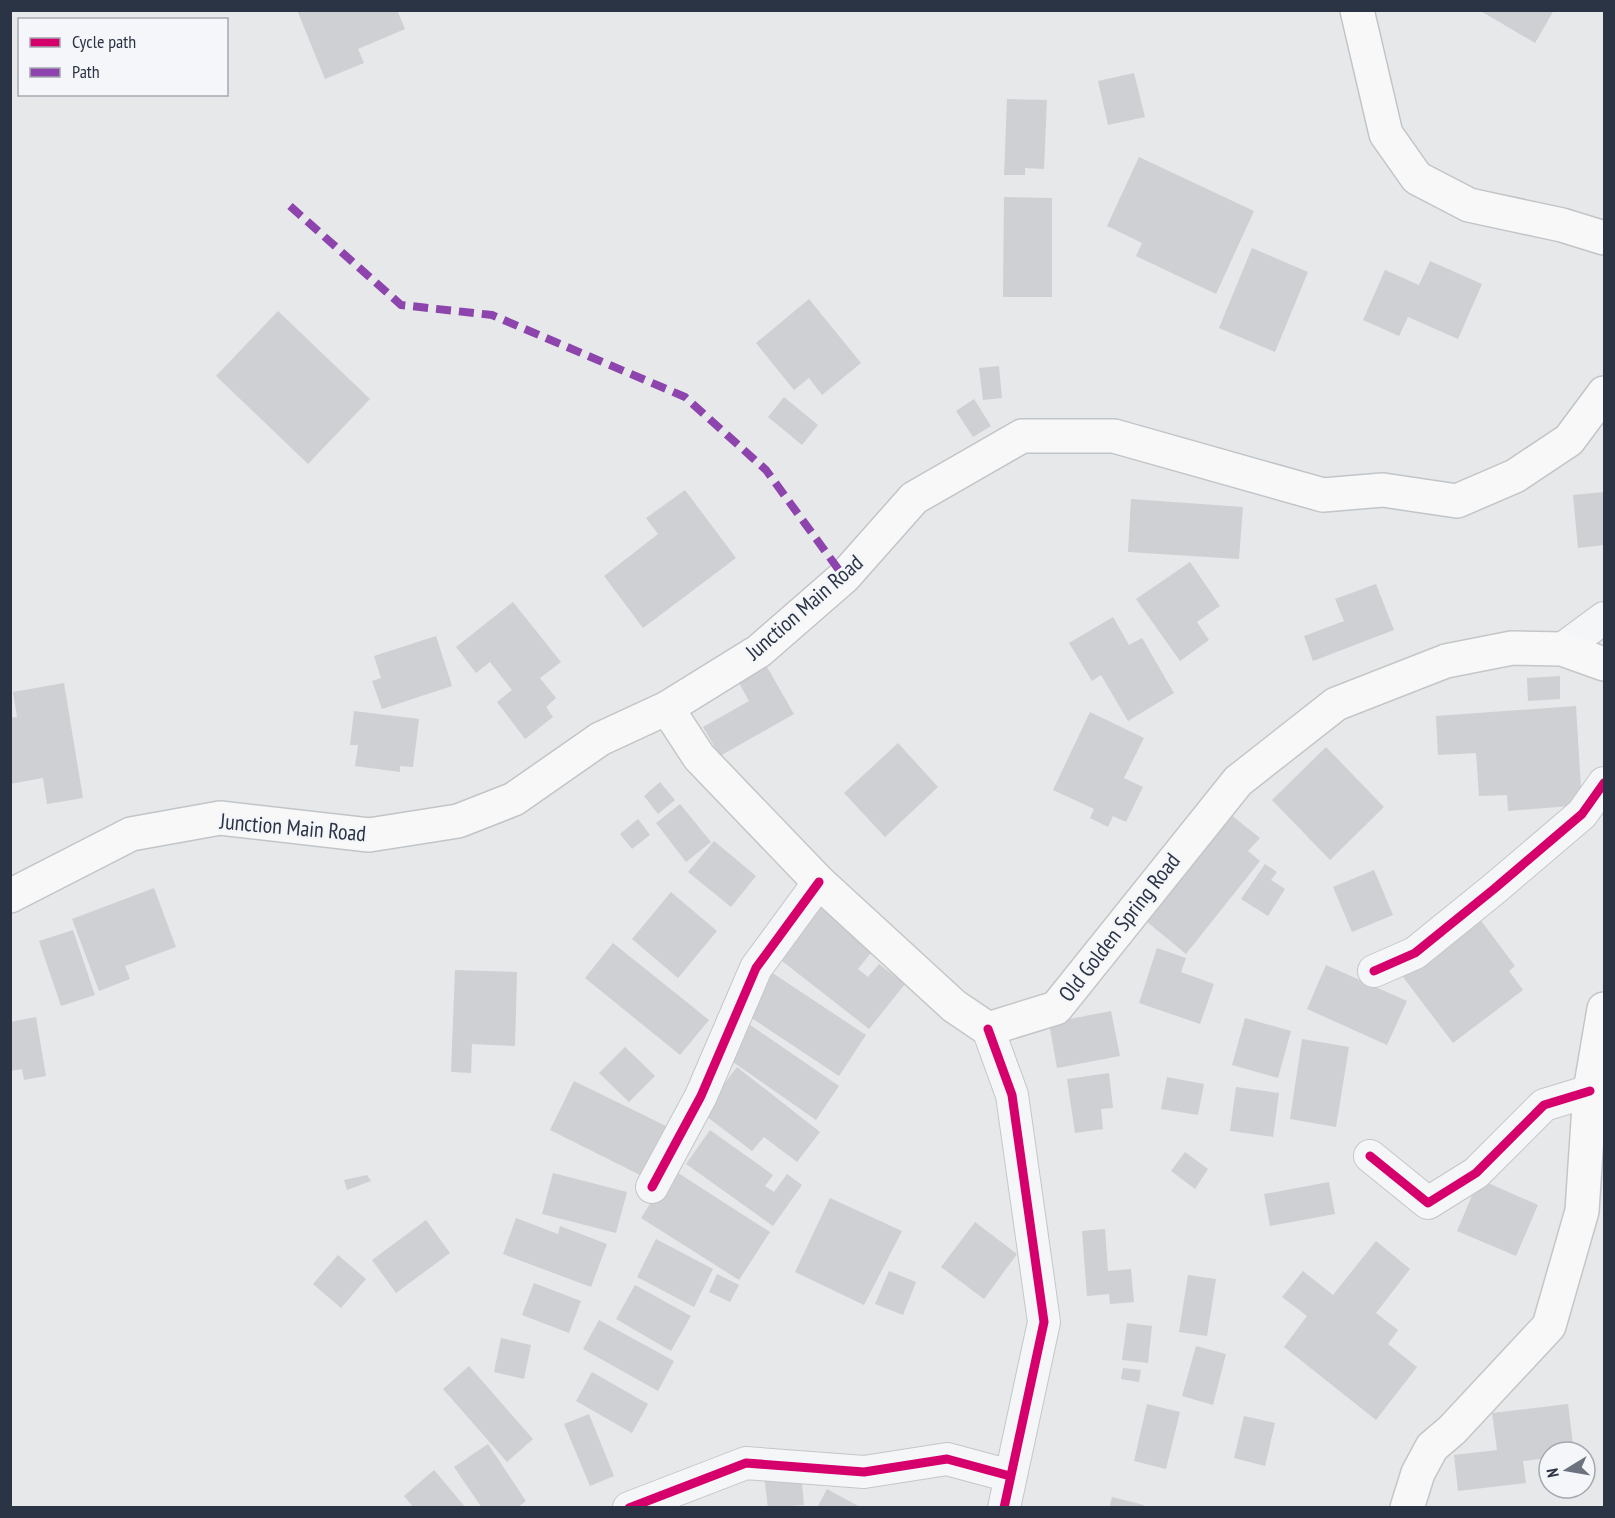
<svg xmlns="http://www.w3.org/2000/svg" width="1615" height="1518" viewBox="0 0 1615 1518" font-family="'PT Sans Narrow',sans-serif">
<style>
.building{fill:#ced0d3}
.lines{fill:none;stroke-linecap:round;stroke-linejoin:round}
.minor-casing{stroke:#c4c6c8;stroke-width:34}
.secondary-casing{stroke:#c4c6c8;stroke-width:36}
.primary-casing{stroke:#c2c5c8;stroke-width:36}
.minor{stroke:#f5f6f7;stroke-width:32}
.secondary{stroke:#f8f8f8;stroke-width:33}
.primary{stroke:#f8f8f8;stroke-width:33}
.quiet{stroke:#8e44ad;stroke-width:8;stroke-dasharray:15 8;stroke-linecap:butt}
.cycleway-casing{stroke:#f4f6f9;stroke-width:13}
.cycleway{stroke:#d6006c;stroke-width:9}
.labels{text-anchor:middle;stroke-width:5;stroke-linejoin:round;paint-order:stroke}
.street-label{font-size:22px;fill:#2b3445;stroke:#f4f6f9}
</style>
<rect width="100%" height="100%" fill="#e6e8ea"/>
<g class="building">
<polygon points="297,10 397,10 405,29 358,49 364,63 325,79"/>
<polygon points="1479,10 1554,10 1535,43"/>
<polygon points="1134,73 1145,117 1108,125 1098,81"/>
<polygon points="1007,99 1047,100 1044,169 1025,168 1025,175 1004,175"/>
<polygon points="1139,157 1254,211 1216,294 1136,256 1142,243 1107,226"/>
<polygon points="1004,197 1052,198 1052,297 1003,297"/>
<polygon points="1252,248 1308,272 1275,352 1219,328"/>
<polygon points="1430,261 1482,284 1458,339 1408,317 1399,336 1363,320 1385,270 1419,285"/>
<polygon points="809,299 861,363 822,395 809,378 794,390 756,343"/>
<polygon points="278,311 370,399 308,464 216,376"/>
<polygon points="999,366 1002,398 983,400 979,368"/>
<polygon points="784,397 818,425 802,445 768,417"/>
<polygon points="974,399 991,426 973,437 956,411"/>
<polygon points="685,490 736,558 643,628 604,576 658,534 646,518"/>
<polygon points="1604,492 1604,545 1578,548 1573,495"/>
<polygon points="1131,499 1243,507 1239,559 1128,552"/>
<polygon points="1190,562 1220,606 1197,622 1209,640 1180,661 1136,599"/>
<polygon points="1376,584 1394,630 1313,661 1304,636 1344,621 1335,599"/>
<polygon points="513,602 561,662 540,678 556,698 546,707 553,717 525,739 497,702 512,690 490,662 476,673 456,647"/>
<polygon points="1113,617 1129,645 1142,638 1174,693 1128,721 1101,675 1092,681 1069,643"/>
<polygon points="436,636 452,686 382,709 372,681 381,678 374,656"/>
<polygon points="767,667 794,714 720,756 703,727 749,701 739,683"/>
<polygon points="1560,676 1560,699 1528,701 1527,678"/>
<polygon points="64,683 83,798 47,804 43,778 10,784 10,718 17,717 13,692"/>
<polygon points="1576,706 1582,805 1508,811 1507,795 1479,796 1476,753 1438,755 1436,716"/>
<polygon points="354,711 419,719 413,767 400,766 400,772 355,766 358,745 350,745"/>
<polygon points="1090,712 1144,738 1124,778 1143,787 1126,822 1113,816 1108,827 1090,818 1094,809 1053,790"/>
<polygon points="898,743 938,787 885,837 844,793"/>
<polygon points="1326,747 1384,807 1330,860 1272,800"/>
<polygon points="660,782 675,800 658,814 644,796"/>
<polygon points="680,804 711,842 686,862 656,823"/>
<polygon points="1225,810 1260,838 1248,851 1260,861 1186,954 1140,916"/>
<polygon points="638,819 650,835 632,849 620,834"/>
<polygon points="714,841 756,876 731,907 688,872"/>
<polygon points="1265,864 1277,872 1271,880 1285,889 1268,916 1241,899"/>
<polygon points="1374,870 1393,915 1352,932 1333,887"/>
<polygon points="154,888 176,947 125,966 130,979 99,991 72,919"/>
<polygon points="671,892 717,931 678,978 632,939"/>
<polygon points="821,899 878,944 858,969 868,977 879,964 905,984 869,1029 777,957"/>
<polygon points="1479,918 1515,966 1509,971 1523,990 1453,1043 1403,977"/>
<polygon points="73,930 95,995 61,1006 39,941"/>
<polygon points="613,943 709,1020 680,1055 585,978"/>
<polygon points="1157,948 1186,958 1181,972 1214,984 1200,1024 1139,1003"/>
<polygon points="1326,965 1407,1001 1387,1045 1307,1009"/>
<polygon points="455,970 517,972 515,1046 472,1044 471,1073 451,1072"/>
<polygon points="771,972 866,1035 839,1076 744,1013"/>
<polygon points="1111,1011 1120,1056 1057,1068 1049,1023"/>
<polygon points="36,1017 46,1076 24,1080 22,1069 10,1071 10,1022"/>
<polygon points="1245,1018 1291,1031 1278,1078 1232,1065"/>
<polygon points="746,1022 839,1086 816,1120 723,1055"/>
<polygon points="1302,1039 1349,1047 1336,1127 1290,1119"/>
<polygon points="625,1047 655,1076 629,1102 599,1073"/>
<polygon points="737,1067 820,1132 797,1162 764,1137 752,1151 702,1113"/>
<polygon points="1109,1073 1113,1108 1101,1109 1103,1129 1075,1133 1067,1079"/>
<polygon points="1167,1077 1204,1084 1198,1115 1161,1109"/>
<polygon points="574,1081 666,1126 642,1176 550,1130"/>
<polygon points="1236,1087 1279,1093 1273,1137 1230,1131"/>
<polygon points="710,1130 773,1175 765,1186 774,1192 787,1174 802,1185 773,1226 686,1164"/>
<polygon points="1185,1152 1208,1169 1195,1189 1171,1171"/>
<polygon points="672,1169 770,1232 739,1280 641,1218"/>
<polygon points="553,1173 627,1192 616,1233 542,1214"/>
<polygon points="367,1175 371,1181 347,1190 344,1180"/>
<polygon points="1479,1179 1538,1205 1516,1256 1457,1231"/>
<polygon points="1329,1182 1335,1214 1270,1226 1264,1194"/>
<polygon points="830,1198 902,1231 864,1305 795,1272"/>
<polygon points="516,1218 558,1234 560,1226 607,1244 591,1287 503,1254"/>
<polygon points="426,1220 450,1253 396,1293 372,1260"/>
<polygon points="975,1222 1017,1254 984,1299 941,1267"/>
<polygon points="1105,1229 1108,1271 1131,1269 1134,1302 1110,1304 1109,1294 1087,1296 1082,1231"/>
<polygon points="656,1239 713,1269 694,1307 637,1277"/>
<polygon points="1376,1241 1410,1269 1376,1313 1398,1330 1388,1344 1417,1367 1376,1420 1284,1347 1307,1316 1282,1297 1303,1271 1333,1295"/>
<polygon points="338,1255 366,1279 341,1308 313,1284"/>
<polygon points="889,1271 916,1282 903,1315 875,1304"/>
<polygon points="717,1274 739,1285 730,1302 709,1292"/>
<polygon points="1188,1275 1216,1279 1207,1336 1179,1332"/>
<polygon points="534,1283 581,1301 569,1333 522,1315"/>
<polygon points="635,1285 691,1316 671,1351 616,1319"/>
<polygon points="599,1320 674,1361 658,1391 583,1349"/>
<polygon points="1127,1323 1152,1326 1148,1363 1122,1360"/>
<polygon points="501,1338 531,1345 524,1379 494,1372"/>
<polygon points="1196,1346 1226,1354 1213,1405 1182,1396"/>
<polygon points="469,1366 533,1439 507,1462 443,1389"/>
<polygon points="1123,1368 1141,1370 1139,1382 1121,1379"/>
<polygon points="592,1372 648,1404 632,1433 576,1401"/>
<polygon points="1147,1404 1180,1412 1166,1469 1134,1461"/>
<polygon points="1568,1404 1574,1452 1549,1452 1549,1458 1523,1461 1526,1483 1458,1491 1454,1455 1497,1450 1492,1413"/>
<polygon points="589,1414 614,1476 590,1486 564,1424"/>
<polygon points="1244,1416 1275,1423 1265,1466 1234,1458"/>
<polygon points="488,1444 526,1501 517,1508 482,1508 454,1467"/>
<polygon points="434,1470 466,1508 414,1508 404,1496"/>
<polygon points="801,1471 804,1505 768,1508 764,1475"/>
<polygon points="827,1489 862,1508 817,1508"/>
<polygon points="1112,1497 1144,1505 1143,1508 1109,1508"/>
</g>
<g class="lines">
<g class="minor-casing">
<g id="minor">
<polyline points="1562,649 1604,618"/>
<polyline points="1374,971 1415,953 1494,889 1582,814 1604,783"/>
<polyline points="988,1029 1012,1095 1044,1322 1004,1508"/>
<polyline points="1370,1156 1428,1203 1476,1173 1544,1105 1590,1091"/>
<polyline points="652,1187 701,1096 756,968 819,882"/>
<polyline points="629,1508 746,1463 864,1472 947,1459 1010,1476"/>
</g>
</g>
<g class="secondary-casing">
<g id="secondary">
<polyline points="667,708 699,757 819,882 954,1006 988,1029 1056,1008 1238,781 1336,704 1446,661 1512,648 1562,649 1604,664"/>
<polyline points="1407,1508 1418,1473 1432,1447 1452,1430 1549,1326 1582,1211 1590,1091 1604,1009"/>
</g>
</g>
<g class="primary-casing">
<g id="primary">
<polyline points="1357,10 1386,134 1417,178 1469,205 1562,225 1604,238"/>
<polyline points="10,896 131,834 220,818 369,835 458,821 514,799 600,739 667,708 759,651 844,577 914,498 1022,436 1114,436 1323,495 1383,490 1457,501 1515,476 1569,440 1604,393"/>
</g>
</g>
<use href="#minor" class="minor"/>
<use href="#secondary" class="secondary"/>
<use href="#primary" class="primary"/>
<polyline class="quiet" points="290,206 401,305 492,315 685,397 766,470 844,577"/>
<g class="cycleway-casing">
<g id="cycleway">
<polyline points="1374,971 1415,953 1494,889 1582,814 1604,783"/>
<polyline points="988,1029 1012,1095 1044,1322 1004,1508"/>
<polyline points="1370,1156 1428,1203 1476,1173 1544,1105 1590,1091"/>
<polyline points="652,1187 701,1096 756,968 819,882"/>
<polyline points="629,1508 746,1463 864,1472 947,1459 1010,1476"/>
</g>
</g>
<use href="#cycleway" class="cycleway"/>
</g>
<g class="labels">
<g class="street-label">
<text transform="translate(804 607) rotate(-41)" y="8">Junction Main Road</text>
<text transform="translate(293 827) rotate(5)" y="8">Junction Main Road</text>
<text transform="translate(1119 927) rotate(-52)" y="8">Old Golden Spring Road</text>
</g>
</g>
<rect width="1615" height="1518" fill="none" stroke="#2b3445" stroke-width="24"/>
<rect x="18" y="18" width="210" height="78" fill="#f4f6f9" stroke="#a4a8b1" stroke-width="1.5"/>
<rect x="30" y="38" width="30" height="9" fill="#d6006c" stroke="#a4a8b1" stroke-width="1.5"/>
<text x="72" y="48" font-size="18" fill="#2b3445">Cycle path</text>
<rect x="30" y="68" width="30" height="9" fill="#8e44ad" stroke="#a4a8b1" stroke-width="1.5"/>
<text x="72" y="78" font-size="18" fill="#2b3445">Path</text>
<g transform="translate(1567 1470) rotate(259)"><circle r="28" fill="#f4f6f9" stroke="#a4a8b1" stroke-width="1.5"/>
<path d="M0-4.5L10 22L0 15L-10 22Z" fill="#6c737f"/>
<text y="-9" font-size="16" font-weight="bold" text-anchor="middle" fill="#2b3445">N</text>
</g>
</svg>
